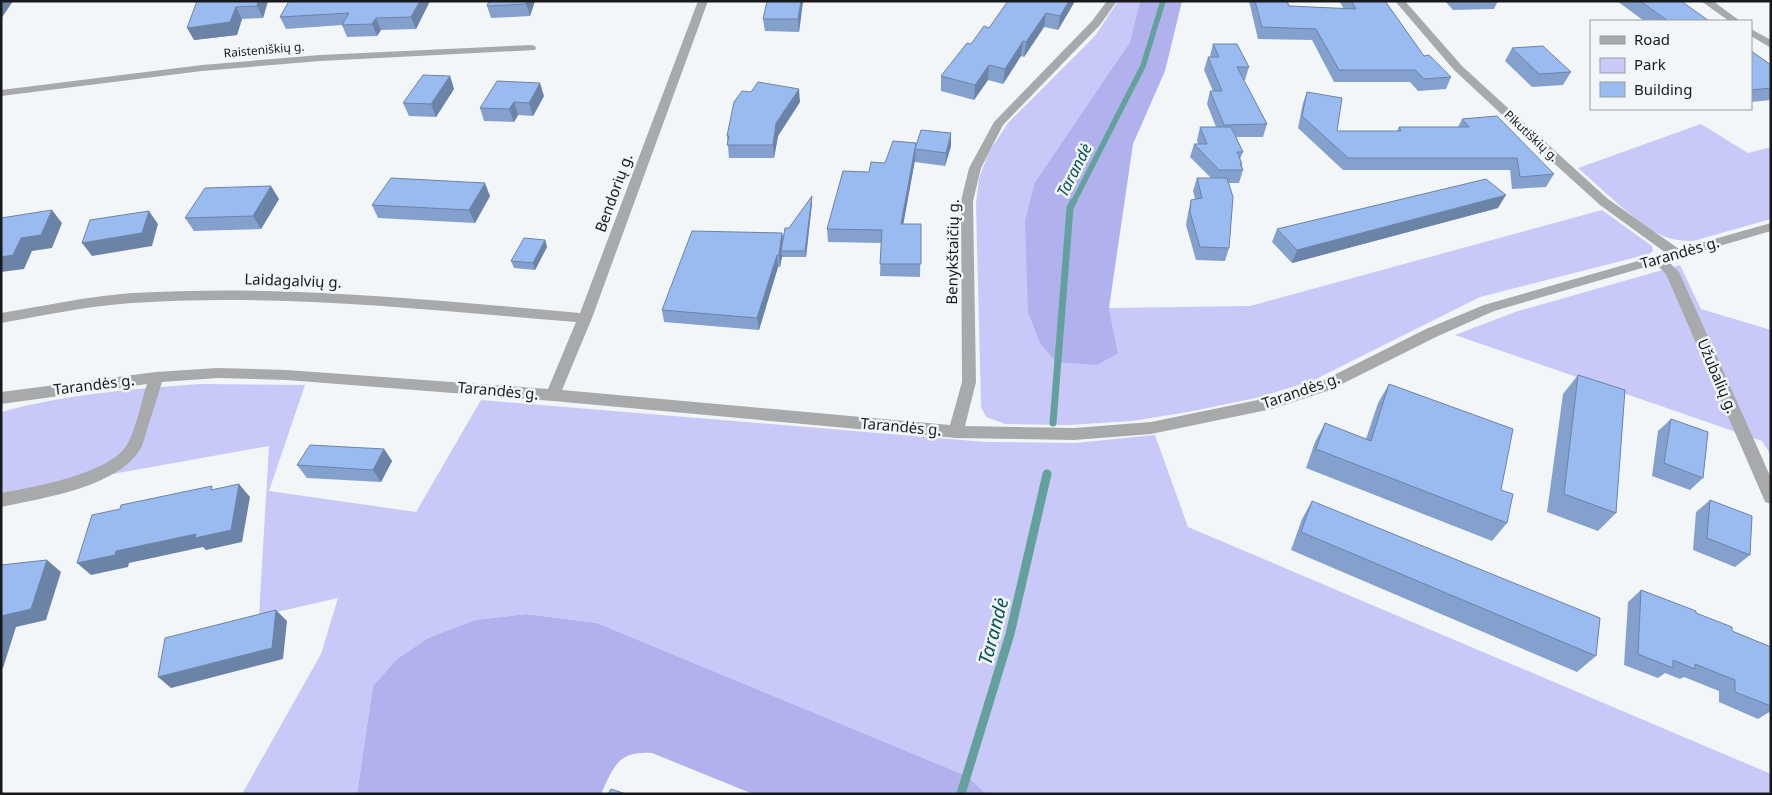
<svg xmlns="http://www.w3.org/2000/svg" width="1772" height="795" viewBox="0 0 1772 795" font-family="'Noto Sans',sans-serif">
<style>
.green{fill:#c8c9f9}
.forest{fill:#b0b1ed}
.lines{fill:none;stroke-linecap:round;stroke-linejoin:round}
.stream-far2{stroke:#64a19c;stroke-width:5.5}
.stream-far1{stroke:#64a19c;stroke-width:7}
.stream{stroke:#64a19c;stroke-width:9}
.street{fill:#a8a9aa;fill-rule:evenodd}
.wall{fill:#84a1ce}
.shaded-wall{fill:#6c83a8}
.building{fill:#9abbf0;stroke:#6c83a8}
.labels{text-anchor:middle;stroke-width:5;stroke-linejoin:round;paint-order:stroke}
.far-street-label{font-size:12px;fill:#18191a;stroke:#f3f6f8}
.street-label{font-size:15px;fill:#18191a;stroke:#f3f6f8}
.water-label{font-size:16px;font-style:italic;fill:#075551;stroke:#f3f6f8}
.near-water-label{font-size:19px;font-style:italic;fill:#075551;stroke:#f3f6f8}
</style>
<rect width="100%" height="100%" fill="#f3f6f8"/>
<g class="green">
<polygon points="1118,1 1140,1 1130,42 1035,182 1118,353 1109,308 1250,306 1602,210 1652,246 1653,251 1649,254 1480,297 1312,381 1256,398 1188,412 1132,421 1069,425 1005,424 986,417 981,407 976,204 979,178 989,152 1008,123 1095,36"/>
<path d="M1701 124 1748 153 1771 147V219L1693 241C1683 241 1672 240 1663 236 1636 223 1601 188 1578 168Z"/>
<polygon points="1680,265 1701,309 1771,330 1771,455 1762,441 1455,335 1515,312"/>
<path d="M199 384 305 385 269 491 416 512 481 400 986 442 1075 443 1155 435 1188 527 1771 774V794H986L967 776 597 623 526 614 475 620 428 638 397 659 373 686 357 794H242L321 654 338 598 259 616 269 446 1 494V412C68 394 131 389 199 384Z"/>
</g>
<g class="forest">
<polygon points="1140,1 1182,1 1165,71 1133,144 1109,308 1118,353 1097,365 1056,362 1040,343 1028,312 1025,221 1035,182 1130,42"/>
<path d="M526 614 597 623 967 776 986 794H753L652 753C618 751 614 766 601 794H357L373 686 397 659 428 638 475 620Z"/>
</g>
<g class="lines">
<polyline class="stream-far2" points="1073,203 1143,66 1163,1"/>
<polyline class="stream-far1" points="1053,423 1070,208 1073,202"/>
<polyline class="stream" points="961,794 1010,634 1047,474"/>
<g class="street">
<path d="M698 1H708L592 318 562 390 950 425 962 382 961 201 969 168 994 122 1092 21 1107 1H1117L1100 25 1003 125 981 168 973 201 976 382 965 426 1074 428 1151 422 1272 397 1320 382 1426 329 1484 305 1666 253 1600 205 1557 166 1454 70 1395 1H1405L1462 66 1565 160 1608 199 1679 249 1771 223V231L1668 261 1679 272 1771 478V504L1765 502 1763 497 1666 274 1656 264 1494 311 1436 337 1330 390 1272 409 1151 434 1074 440 956 438 553 401 287 380 217 378 162 382 142 446C121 487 43 498 1 507V493C33 487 112 474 128 443 137 425 141 403 147 384L1 404V392L156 372 217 368 287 370 548 389 576 322C429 310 280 293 132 303 88 306 45 315 1 323V313C45 306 88 296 133 293 282 284 431 300 580 313Z"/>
<polygon points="1701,1 1713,1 1740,21 1729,21"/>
<polygon points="1751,29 1771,40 1771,48 1751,36"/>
<polygon points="531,45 535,46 536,48 535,50 320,61 202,71 1,96 1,90 202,65 320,55"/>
</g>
</g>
<g class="wall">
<polygon points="197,1 268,1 263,18 242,19 237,35 194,40"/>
<polygon points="430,1 416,29 381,30 377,36 347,37 342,25 286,29 280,17"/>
<polygon points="535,1 530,16 491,18 487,6"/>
<polygon points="803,1 799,32 765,31 763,19"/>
<polygon points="1008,1 1075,1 1058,30 1044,27 1024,57 1021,56 1003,84 988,80 974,100 941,91 941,76 971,44 989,28"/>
<polygon points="1249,1 1287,1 1289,6 1344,9 1339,1 1385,1 1424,56 1451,77 1446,89 1418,91 1410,82 1334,82 1312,40 1258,39"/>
<polygon points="1445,1 1498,1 1494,9 1453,10"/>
<polygon points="1617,1 1681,1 1709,21 1644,21"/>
<polygon points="1213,44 1249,67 1245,80 1243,80 1267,124 1263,137 1236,137 1243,152 1240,159 1242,164 1242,166 1243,170 1239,183 1228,183 1229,248 1225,261 1196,260 1186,225 1188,213 1191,200 1195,199 1193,191 1197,178 1211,178 1190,157 1194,144 1198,144 1197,140 1200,127 1216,127 1207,104 1210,91 1213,91 1204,70 1208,57 1210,57 1210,56"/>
<polygon points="1512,48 1571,72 1563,85 1532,87 1505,61"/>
<polygon points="1751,51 1771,65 1771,100 1751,102"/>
<polygon points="450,76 454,89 436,117 409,116 403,103"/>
<polygon points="1307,92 1337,131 1397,131 1399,127 1458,127 1462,119 1554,174 1546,187 1512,189 1510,170 1343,170 1298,128 1303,103"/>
<polygon points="544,96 533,116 518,115 514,122 484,121 480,108"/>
<polygon points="800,102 778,136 774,158 729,158 727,136"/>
<polygon points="916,143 916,147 951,146 945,166 915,162 915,160 903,224 921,224 920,277 880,276 881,243 828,242 827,229 869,172 885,163"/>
<polygon points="490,196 475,223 378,218 372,205"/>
<polygon points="812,196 812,203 806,257 782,257 780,267 778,267 759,330 664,322 662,310 782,233 783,238"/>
<polygon points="279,199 261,229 194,231 185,218"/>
<polygon points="1498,208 1292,263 1272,242 1277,229"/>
<polygon points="545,240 547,247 535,270 514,268 511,261"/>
<polygon points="1578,375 1616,513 1598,531 1547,512 1563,394"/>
<polygon points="1389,384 1501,490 1507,523 1492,541 1306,468 1315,442 1325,423 1366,439 1378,403"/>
<polygon points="1671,419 1703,478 1690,490 1652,476 1658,431"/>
<polygon points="384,449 392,461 381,482 307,478 297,465"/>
<polygon points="1710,500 1750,555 1735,567 1693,550 1696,512"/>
<polygon points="1312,501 1596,656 1577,672 1291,550 1302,519"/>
<polygon points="1641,590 1696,613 1732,631 1771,647 1771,711 1758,719 1719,702 1719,691 1684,677 1680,679 1665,673 1658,678 1624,665 1628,602"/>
</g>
<g class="shaded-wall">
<polygon points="1,1 13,1 1,19"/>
<polygon points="258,1 268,1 263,18 257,6"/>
<polygon points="420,1 430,1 416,29 411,17"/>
<polygon points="527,1 535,1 530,16 526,4"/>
<polygon points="801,1 803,1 799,32 798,19"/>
<polygon points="1069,1 1075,1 1058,30 1060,16"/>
<polygon points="236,7 242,19 237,35 194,40 187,28"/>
<polygon points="1046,13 1044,27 1024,57 1026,42"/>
<polygon points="376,18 381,30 377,36 372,24"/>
<polygon points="1023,41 1021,56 1003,84 1005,69"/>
<polygon points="989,65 988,80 974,100 975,85"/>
<polygon points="450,76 454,89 436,117 431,104"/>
<polygon points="540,83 544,96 533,116 529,103"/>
<polygon points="799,89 800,102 778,136 774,158 773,145 776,123"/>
<polygon points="514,102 518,115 514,122 509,109"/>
<polygon points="951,133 951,146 945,166 946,153"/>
<polygon points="916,143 915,160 901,237 901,224"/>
<polygon points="485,183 490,196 475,223 469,210"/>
<polygon points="271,186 279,199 261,229 253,216"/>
<polygon points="1506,195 1498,208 1292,263 1297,250"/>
<polygon points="812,196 812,203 806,257 805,251"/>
<polygon points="52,210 62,223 52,248 32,251 24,269 1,272 1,257"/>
<polygon points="149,211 158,224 152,246 92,256 82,243"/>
<polygon points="782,233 784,244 781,251 782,257 780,267 779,255"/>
<polygon points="545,240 547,247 535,270 533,263"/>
<polygon points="777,255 778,267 759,330 757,318"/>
<polygon points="384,449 392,461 381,482 373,470"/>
<polygon points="239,484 250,497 242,542 206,550 203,547 129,563 128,567 91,575 77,563 116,551"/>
<polygon points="47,560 61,572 46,620 16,627 3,668 1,668 1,616"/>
<polygon points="276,610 287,621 283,659 171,688 158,677"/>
</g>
<g class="building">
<polygon points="197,1 258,1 257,6 236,7 230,22 187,28"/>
<polygon points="289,1 420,1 411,17 376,18 372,24 342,25 349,13 280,17"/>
<polygon points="489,1 527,1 526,4 487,6"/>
<polygon points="767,1 801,1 798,19 763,19"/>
<polygon points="1008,1 1069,1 1060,16 1046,13 1026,42 1023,41 1005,69 989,65 975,85 941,76 967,43 971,44 984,26 989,28"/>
<polygon points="1255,1 1287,1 1289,6 1356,9 1351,1 1385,1 1424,56 1429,55 1451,77 1424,79 1415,70 1339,70 1316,29 1262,27"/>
<polygon points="1640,1 1681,1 1709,21 1665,21 1668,21"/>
<polygon points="1213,44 1237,44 1249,67 1237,67 1267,124 1224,125 1210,91 1222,91 1208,57 1219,57"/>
<polygon points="1543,46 1571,72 1539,74 1512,48"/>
<polygon points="1751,51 1771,65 1771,88 1751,90"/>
<polygon points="423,75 450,76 431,104 403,103"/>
<polygon points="497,81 540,83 529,103 514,102 509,109 480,108"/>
<polygon points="758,82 799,89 776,123 773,145 727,145 729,136 727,136 734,102 742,91 751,92"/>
<polygon points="1307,92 1342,98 1337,131 1401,131 1399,127 1469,127 1462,119 1497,116 1554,174 1520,177 1517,158 1348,158 1302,116"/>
<polygon points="1200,127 1231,127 1243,152 1237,152 1242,164 1240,164 1243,170 1219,170 1194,144 1207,144"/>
<polygon points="921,130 951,133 946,153 915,149"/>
<polygon points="893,141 916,143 901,224 921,224 921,264 880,264 882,230 827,229 843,171 869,172 871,162 885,163"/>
<polygon points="391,178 485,183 469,210 372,205"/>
<polygon points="1197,178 1227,178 1233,197 1229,248 1200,247 1190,212 1191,200 1202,198"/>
<polygon points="1486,179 1506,195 1297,250 1277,229"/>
<polygon points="271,186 253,216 185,218 205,188"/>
<polygon points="812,196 805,251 781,251 785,228 789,228"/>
<polygon points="52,210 41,235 21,238 13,255 1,257 1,218"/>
<polygon points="149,211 142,233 82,243 90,220"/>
<polygon points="692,231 782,233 779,255 777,255 757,318 662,310"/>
<polygon points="524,238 545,240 533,263 511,261"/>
<polygon points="1578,375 1625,390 1616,513 1564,494"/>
<polygon points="1389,384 1513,429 1501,490 1513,494 1507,523 1316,449 1325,423 1371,441"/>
<polygon points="1671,419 1708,432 1703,478 1664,463"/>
<polygon points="310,445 384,449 373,470 297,465"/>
<polygon points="239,484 231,530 195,538 196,534 116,551 115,555 77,563 92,515 120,509 121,505 212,486 211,490"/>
<polygon points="1710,500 1752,516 1750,555 1707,538"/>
<polygon points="1312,501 1600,618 1596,656 1301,532"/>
<polygon points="47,560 31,609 1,616 1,565"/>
<polygon points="1641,590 1696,611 1696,613 1732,627 1732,631 1771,647 1771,706 1735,692 1735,680 1695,664 1695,669 1673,660 1673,668 1638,654"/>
<polygon points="276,610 272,648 158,677 165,638"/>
<polygon points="611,789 626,794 608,794"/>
</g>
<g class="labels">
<g class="far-street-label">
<text transform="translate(264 50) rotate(-5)" y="4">Raisteniškių g.</text>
<text transform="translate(1531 136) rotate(43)" y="4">Pikutiškių g.</text>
</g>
<g class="street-label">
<text transform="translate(614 193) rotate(-70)" y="5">Bendorių g.</text>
<text transform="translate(953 252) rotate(-89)" y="5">Benykštaičių g.</text>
<text transform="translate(1680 253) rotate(-16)" y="5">Tarandės g.</text>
<text transform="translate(293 281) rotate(2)" y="5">Laidagalvių g.</text>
<text transform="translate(1717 376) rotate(67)" y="5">Užubalių g.</text>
<text transform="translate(94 385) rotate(-7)" y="5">Tarandės g.</text>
<text transform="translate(498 391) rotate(5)" y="5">Tarandės g.</text>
<text transform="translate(1301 391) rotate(-19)" y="5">Tarandės g.</text>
<text transform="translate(901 427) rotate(5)" y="5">Tarandės g.</text>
</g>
<g class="water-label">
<text transform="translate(1074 170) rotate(-63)" y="6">Tarandė</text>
</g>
<g class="near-water-label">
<text transform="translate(993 631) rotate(-75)" y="7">Tarandė</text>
</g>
</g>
<rect width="1772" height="795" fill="none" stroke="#18191a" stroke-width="5"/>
<rect x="1590" y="20" width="162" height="90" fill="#f3f6f8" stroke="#9b9e9f"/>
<rect x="1600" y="36" width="25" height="8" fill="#a8a9aa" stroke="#9b9e9f"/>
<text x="1634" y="45" font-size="15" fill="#18191a">Road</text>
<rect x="1600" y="58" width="25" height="15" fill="#c8c9f9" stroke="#9b9e9f"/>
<text x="1634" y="70" font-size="15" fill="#18191a">Park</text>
<rect x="1600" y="82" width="25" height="15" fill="#9abbf0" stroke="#9b9e9f"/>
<text x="1634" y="95" font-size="15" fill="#18191a">Building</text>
</svg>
